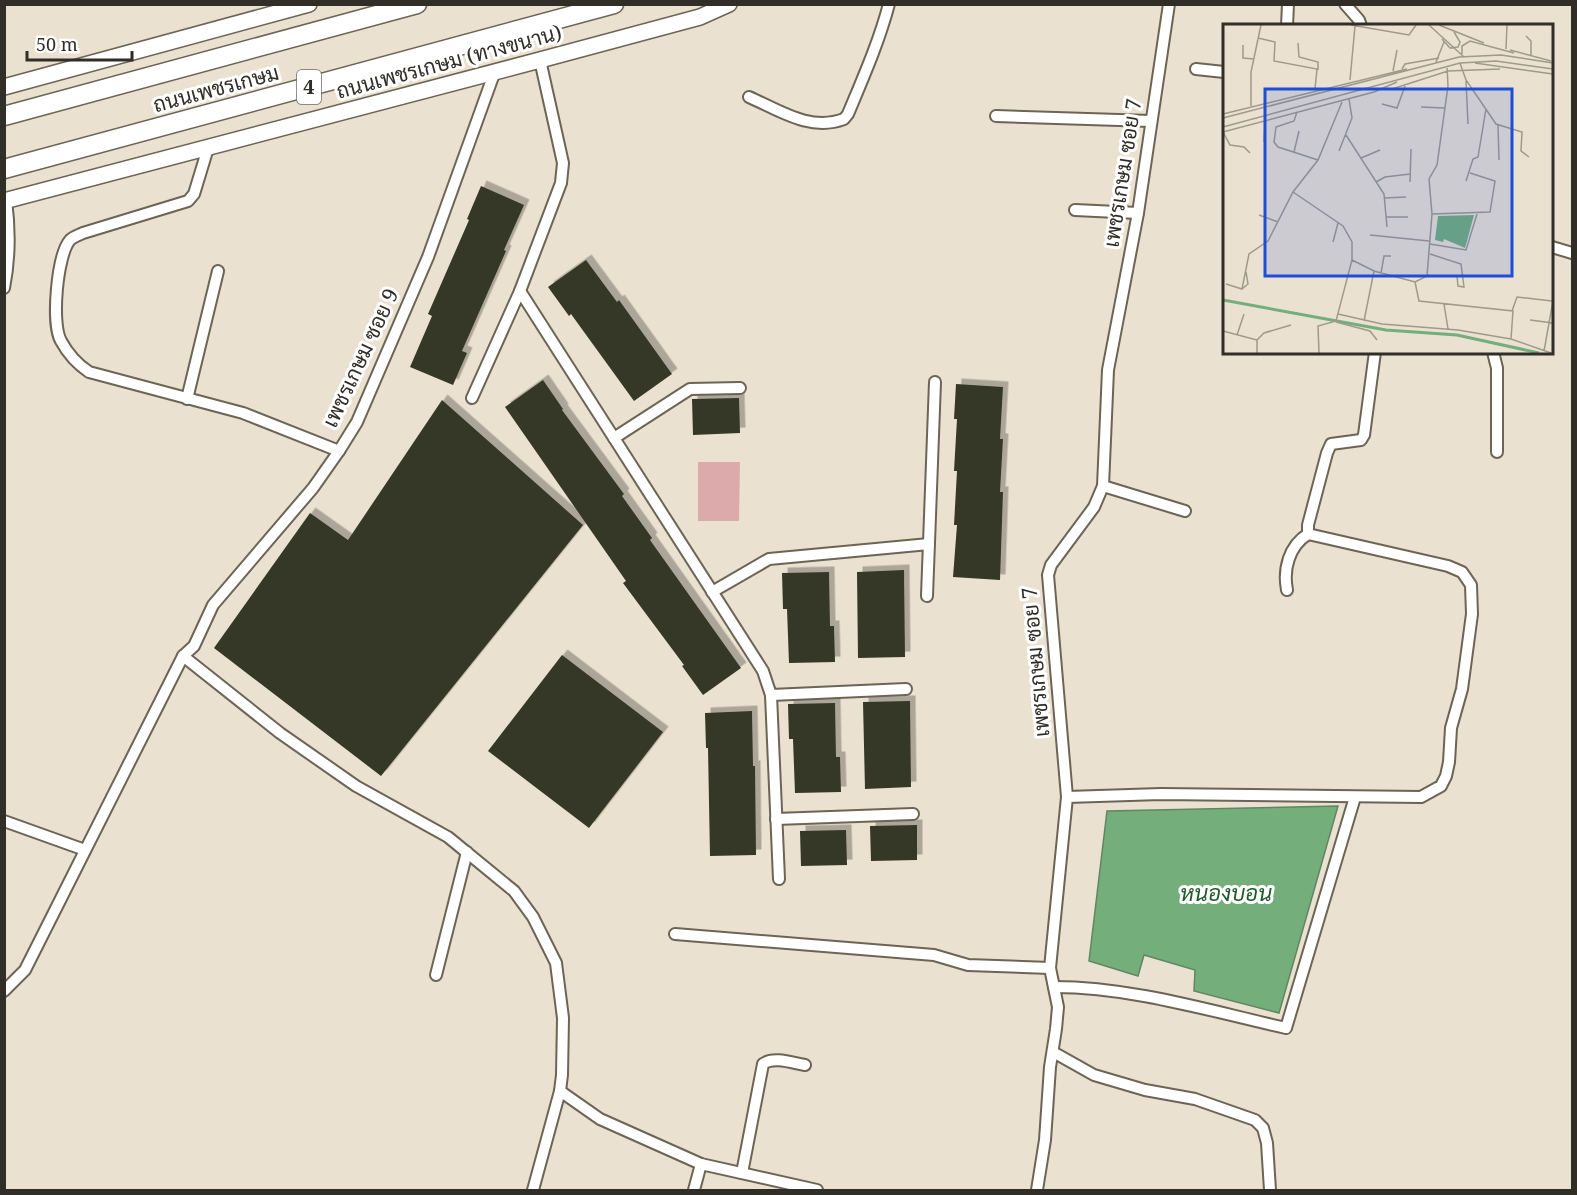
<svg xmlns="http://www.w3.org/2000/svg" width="1577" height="1195" viewBox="0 0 1577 1195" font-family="'Noto Serif',Sarabun,serif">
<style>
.green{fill:#ddaaab}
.water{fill:#74ae7b;stroke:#608762;stroke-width:1.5}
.building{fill:#353728;filter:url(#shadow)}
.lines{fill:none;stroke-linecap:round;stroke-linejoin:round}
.minor-casing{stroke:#6c6455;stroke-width:14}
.secondary-casing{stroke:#6c6455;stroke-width:18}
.trunk-casing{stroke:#6c6455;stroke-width:21}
.minor{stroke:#fff;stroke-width:10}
.secondary{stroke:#fff;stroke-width:15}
.trunk{stroke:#fff;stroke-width:18}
.labels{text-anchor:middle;stroke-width:6;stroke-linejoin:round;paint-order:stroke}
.shield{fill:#fff;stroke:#6f6c68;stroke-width:1.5}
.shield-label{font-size:20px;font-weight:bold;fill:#312d27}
.street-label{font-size:21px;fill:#312d27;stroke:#fff}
.water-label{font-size:22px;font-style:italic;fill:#1e5a2a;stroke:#fff}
.inset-river{fill:none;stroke:#74ae7b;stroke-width:3}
.inset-road{fill:none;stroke:#a0998c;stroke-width:1.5}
.view{fill:#1d4ed8;fill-opacity:0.15;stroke:#1d4ed8;stroke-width:3}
.inset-edge{fill:none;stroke:#312d27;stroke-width:3}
</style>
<defs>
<filter id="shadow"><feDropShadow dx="5.5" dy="-5.5" stdDeviation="0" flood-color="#0004"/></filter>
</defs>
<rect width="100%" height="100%" fill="#eae1d0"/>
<polygon class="green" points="698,462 740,462 739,521 698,521"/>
<polygon class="water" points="1338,806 1279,1013 1194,991 1195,970 1144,955 1138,976 1089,961 1107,811"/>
<g class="building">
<polygon points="481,186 524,205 504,250 506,251 462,351 467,353 453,385 410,367 432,316 428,314 469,220 467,219"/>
<polygon points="586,260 617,302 619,300 672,374 634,401 571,314 569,316 548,287"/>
<polygon points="543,380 563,409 562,410 624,494 622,496 652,538 650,540 741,668 703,695 682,666 684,665 623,583 626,581 505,407"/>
<polygon points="956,384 1003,387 1000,439 1003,439 1000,492 1003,492 1000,580 953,577 957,525 954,525 957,471 954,471 957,419 954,419"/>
<polygon points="739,398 740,433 693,435 692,399"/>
<polygon points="442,400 583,525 381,776 214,648 310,513 348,540"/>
<polygon points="904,570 905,657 858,658 857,572"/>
<polygon points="829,572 830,626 834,626 835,662 789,663 787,609 783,609 782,573"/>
<polygon points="562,655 663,732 589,828 488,751"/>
<polygon points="910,701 911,787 865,789 863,702"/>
<polygon points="835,703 836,757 840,757 841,792 795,793 793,739 789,739 788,704"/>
<polygon points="752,711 753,766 755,766 756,855 710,856 708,748 706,748 705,713"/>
<polygon points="917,825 917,860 871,861 870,826"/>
<polygon points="846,830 847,865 801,866 800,831"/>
</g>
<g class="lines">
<g class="minor-casing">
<g id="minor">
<polyline points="1345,4 1359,20 1361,26"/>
<polyline points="1287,26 1288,4"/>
<polyline points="1196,69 1224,72"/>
<path d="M749 97C779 110 810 132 844 119L848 114C863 78 879 42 889 4"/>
<polyline points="996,116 1151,121"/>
<path d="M208 148 194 194 188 201 83 233C79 235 73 237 70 240 57 255 51 324 61 341 68 354 77 364 89 372L243 413 339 451"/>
<polyline points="1075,210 1138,213"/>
<polyline points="1552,247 1572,253"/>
<path d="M4 288C10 258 10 230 6 200"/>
<polyline points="520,291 763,671 771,695 779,879"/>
<polyline points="1493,352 1497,368 1497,452"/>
<polyline points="472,398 520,291 561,183 563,163 540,60"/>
<polyline points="187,399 218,271"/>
<polyline points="614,438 690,389 740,388"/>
<polyline points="1103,486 1185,511"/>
<polyline points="1308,534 1308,525 1327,453 1331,444 1361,440 1364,435 1375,352"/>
<polyline points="712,592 769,559 929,544"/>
<polyline points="927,596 935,382"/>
<polyline points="183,656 280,733 356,786 448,837 514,891 533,917 556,963 563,1018 562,1075 560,1091 533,1190"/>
<polyline points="771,695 906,689"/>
<path d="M1067 797 1161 794 1421 797 1441 786 1446 776 1449 762 1451 728 1462 689 1472 614 1471 585 1462 572 1448 566 1308 534C1289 546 1283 569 1287 590"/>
<polyline points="776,819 913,814"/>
<polyline points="4,821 85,850"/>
<polyline points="675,934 934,955 968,965 1050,968"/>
<polyline points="436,975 467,852"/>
<path d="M1054 987C1132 987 1210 1011 1286 1028L1355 797"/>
<polyline points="4,991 25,970 183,656 194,646 213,605 313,488 339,451 357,422 428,257 495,71"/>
<polyline points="1053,1052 1094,1075 1145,1090 1195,1099 1255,1120 1263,1128 1267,1143 1270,1190"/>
<polyline points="560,1091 600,1119 701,1164 817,1190"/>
<path d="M742 1173 763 1064C773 1056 793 1063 805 1065"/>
<polyline points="694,1190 701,1164"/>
<polyline points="1037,1190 1045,1140 1050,1067 1056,1029 1058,1007 1050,968 1067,797 1048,575 1051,565 1094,507 1103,486 1108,370 1138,213 1169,4"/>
</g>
</g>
<g class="secondary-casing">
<g id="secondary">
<polyline points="4,87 309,4"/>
<polyline points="4,201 540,60 700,17 729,4"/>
</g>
</g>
<g class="trunk-casing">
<g id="trunk">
<polyline points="4,116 417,4"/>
<polyline points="4,169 614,4"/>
</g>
</g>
<use href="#minor" class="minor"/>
<use href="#secondary" class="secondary"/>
<use href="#trunk" class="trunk"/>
</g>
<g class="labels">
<rect class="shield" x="297" y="70" width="24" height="34" rx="4.5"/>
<g class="shield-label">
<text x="309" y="94">4</text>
</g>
<g class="street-label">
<text transform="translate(449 62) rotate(-15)" y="7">ถนนเพชรเกษม (ทางขนาน)</text>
<text transform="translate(216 89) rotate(-15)" y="7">ถนนเพชรเกษม</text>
<text transform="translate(1123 173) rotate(-81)" y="7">เพชรเกษม ซอย 7</text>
<text transform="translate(361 358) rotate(-65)" y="7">เพชรเกษม ซอย 9</text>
<text transform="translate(1036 662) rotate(-95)" y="7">เพชรเกษม ซอย 7</text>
</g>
<g class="water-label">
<text x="1226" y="901">หนองบอน</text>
</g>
</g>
<g transform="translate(1223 24)">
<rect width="330" height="330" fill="#eae1d0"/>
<path d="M251 191 242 224 221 215 220 218 212 216 215 192Z" fill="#74ae7b"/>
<path class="inset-river" d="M0 276 163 306 234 311 316 329"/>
<path class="inset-road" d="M128 1 186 11 193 1M206 1 241 33M216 1 261 19M303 12 308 17V31M35 14 52 18 51 37 94 45 92 65M219 15 227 24 235 23 237 18 231 8M75 19 76 33 95 38V46M20 21V34L31 35M283 25 284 1M287 26 328 37M239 30V22L247 17 291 29M213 38 221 18M237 39 243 56 273 100 299 108 298 127 306 133M252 39 330 50M179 45 182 40 216 34M170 47 174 26M127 56 132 2M243 57 245 100M169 65 225 47 277 45M159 80 174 84 182 62M28 82V48L38 1M198 83 222 84M74 88 71 97 53 103 51 118 55 123 95 136M0 90 184 45M0 94 236 33 278 31 330 39M275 101 276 136M0 103 237 39 273 37 330 45M0 108 7 121 21 123 27 129M0 108 151 68 174 58M123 111 161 170 164 203M41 118 42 96M116 127 129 94 126 75M71 128 76 107M138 134 157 126M243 157 250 135 255 133 263 85M153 158 162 153 187 150M187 158 188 125M70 168 120 202 129 218V236L113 297 95 302 96 329M162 174 183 173M209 190 267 188 272 157 247 149M36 191 55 198M163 193H185M147 211 206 217M110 218 115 199M207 220 243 226 254 190M207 230 238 240 241 263 235 262 234 252M129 236 151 247 192 258 204 252 209 190 206 155 214 141 225 62 224 42M158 249 161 232H168M192 258 196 277 290 287 288 315 328 329M3 260 19 265 26 230 45 217 70 168 95 136 119 78M19 265 25 260 23 248M221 280 225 305M289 287 294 273 329 277M115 290 159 300 235 306 288 315M307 296 330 299M141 297 151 247M113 298 147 307 154 316M0 307 34 316V329M14 311 21 290M34 316 41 309 68 301M321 327 330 277"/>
<path class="view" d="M42 65H289V252H42Z"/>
<rect width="330" height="330" class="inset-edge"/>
</g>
<rect width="1577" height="1195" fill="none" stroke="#312d27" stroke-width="12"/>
<path d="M27 51v9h105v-9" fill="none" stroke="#312d27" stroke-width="3"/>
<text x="36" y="51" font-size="18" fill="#312d27" stroke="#ffffff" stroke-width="4.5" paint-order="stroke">50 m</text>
</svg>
